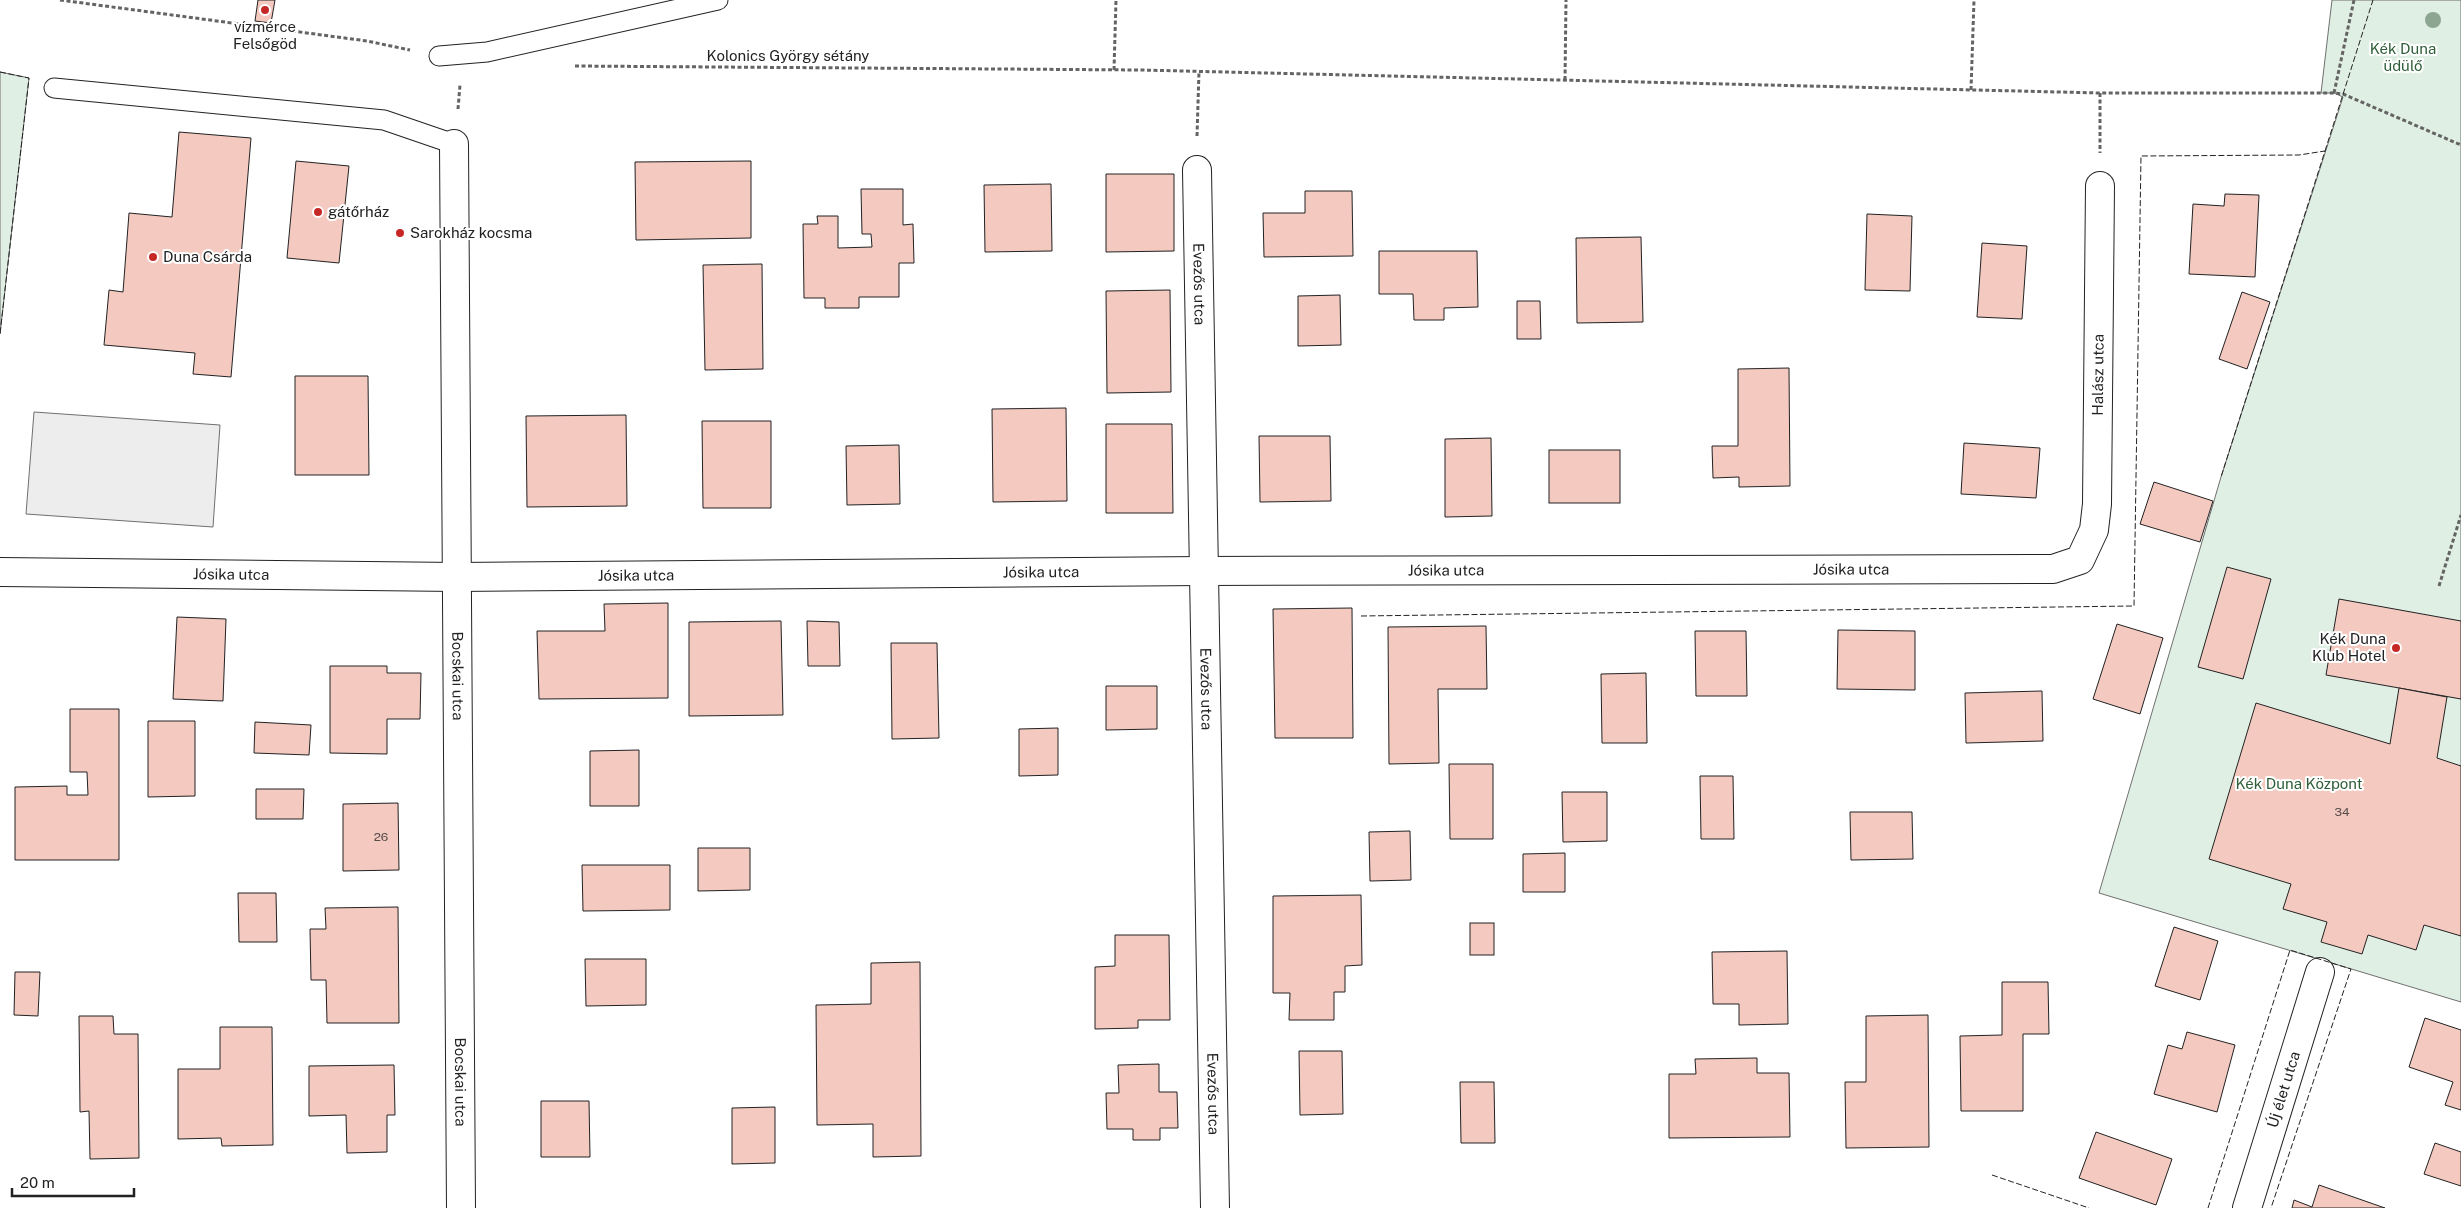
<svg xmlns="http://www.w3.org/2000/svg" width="2461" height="1208" viewBox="0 0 2461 1208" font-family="'Public Sans',sans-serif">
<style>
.green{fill:#e0efe3;stroke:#6f6f6f}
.parking{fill:#ededed;stroke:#6f6f6f}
.building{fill:#f3c9c0;stroke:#222}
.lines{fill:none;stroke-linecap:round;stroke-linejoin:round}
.lane-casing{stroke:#222;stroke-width:21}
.street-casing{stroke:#222;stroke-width:30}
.path{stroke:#646464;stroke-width:3;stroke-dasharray:4 2.5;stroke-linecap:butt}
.lane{stroke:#fff;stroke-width:19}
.street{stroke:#fff;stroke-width:28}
.fence{stroke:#222;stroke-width:1;stroke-dasharray:6 2.5;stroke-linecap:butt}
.tree{fill:#8da692}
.poi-dot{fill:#c62828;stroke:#fff;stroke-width:2}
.labels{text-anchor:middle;stroke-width:4;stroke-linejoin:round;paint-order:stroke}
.number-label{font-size:12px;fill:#564c4a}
.poi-label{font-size:15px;fill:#222;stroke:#fff;text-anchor:start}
.park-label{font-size:15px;fill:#2f5e38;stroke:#fff}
.street-label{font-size:15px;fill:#222;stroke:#fff}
</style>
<rect width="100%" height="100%" fill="#fff"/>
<g class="green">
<polygon points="2332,0 2461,0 2461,1002 2099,893 2221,477 2343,97 2334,93 2321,93"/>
<polygon points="0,72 29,78 0,334"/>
</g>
<polygon class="parking" points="34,412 220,425 213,527 26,514"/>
<g class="building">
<polygon points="258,0 275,0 271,23 255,21"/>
<polygon points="179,132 251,138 231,377 193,374 195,353 104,345 109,290 123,292 129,213 172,217"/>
<polygon points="296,161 349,166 339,263 287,258"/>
<polygon points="751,161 751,238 636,240 635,162"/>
<polygon points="1106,174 1174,174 1174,251 1106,252"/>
<polygon points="1051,184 1052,251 985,252 984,185"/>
<polygon points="861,189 903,189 903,225 913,224 914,263 899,263 899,297 859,297 859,308 825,308 825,298 804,298 803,224 818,224 817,216 838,216 838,248 872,247 871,234 862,234"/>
<polygon points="1305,191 1352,191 1353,256 1264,257 1263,213 1305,213"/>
<polygon points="2225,194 2259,195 2255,277 2189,274 2193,204 2224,206"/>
<polygon points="1867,214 1912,216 1910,291 1865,290"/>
<polygon points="1641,237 1643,322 1577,323 1576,238"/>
<polygon points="1982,243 2027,246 2022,319 1977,317"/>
<polygon points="1379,251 1477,251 1478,307 1444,308 1444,320 1414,320 1413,294 1379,294"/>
<polygon points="762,264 763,369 705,370 703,265"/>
<polygon points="1170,290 1171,392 1107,393 1106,291"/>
<polygon points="2242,292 2270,302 2247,369 2219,359"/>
<polygon points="1340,295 1341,345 1298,346 1298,296"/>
<polygon points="1517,301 1540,301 1541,339 1517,339"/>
<polygon points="1789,368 1790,486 1739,487 1739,477 1713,478 1712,446 1738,446 1738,369"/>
<polygon points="295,376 368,376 369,475 295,475"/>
<polygon points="1066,408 1067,501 993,502 992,409"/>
<polygon points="626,415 627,506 527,507 526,416"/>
<polygon points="702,421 771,421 771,508 703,508"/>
<polygon points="1106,424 1172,424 1173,513 1106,513"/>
<polygon points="1259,436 1330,436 1331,501 1260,502"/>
<polygon points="1491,438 1492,516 1445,517 1445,439"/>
<polygon points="1964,443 2040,448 2036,498 1961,494"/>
<polygon points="899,445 900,504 847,505 846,446"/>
<rect x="1549" y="450" width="71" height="53"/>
<polygon points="2154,482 2213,501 2200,542 2140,524"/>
<polygon points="2227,567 2271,579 2243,679 2198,667"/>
<polygon points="2339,599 2461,621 2461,699 2326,675"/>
<polygon points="668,603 668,698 539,699 537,631 605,631 604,604"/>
<polygon points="1352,608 1353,738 1275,738 1273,609"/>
<polygon points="177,617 226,619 223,701 173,699"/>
<polygon points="781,621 783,715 689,716 689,622"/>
<polygon points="807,621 839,622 840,666 808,666"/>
<polygon points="2117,624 2163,638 2140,714 2093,699"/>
<polygon points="1486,626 1487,689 1438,689 1439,763 1389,764 1388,627"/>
<polygon points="1838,630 1915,631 1915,690 1837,689"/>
<polygon points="1695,631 1746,631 1747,696 1696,696"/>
<polygon points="891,643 937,643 939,738 892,739"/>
<polygon points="330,666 387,666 387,673 421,673 420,719 387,719 387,754 330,753"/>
<polygon points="1646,673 1647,743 1602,743 1601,674"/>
<polygon points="1106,686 1157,686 1157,729 1106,730"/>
<polygon points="2399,688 2447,697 2437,758 2461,766 2461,936 2424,925 2416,950 2368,935 2362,954 2321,942 2327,922 2283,909 2291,884 2209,859 2256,703 2390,744"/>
<polygon points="2042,691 2043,741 1966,743 1965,693"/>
<polygon points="70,709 119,709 119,860 15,860 15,787 67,786 67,795 88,795 87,772 70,772"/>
<polygon points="148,721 195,721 195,796 148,797"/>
<polygon points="255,722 311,725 309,755 254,753"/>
<polygon points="1058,728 1058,775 1019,776 1019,729"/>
<polygon points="639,750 639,806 590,806 590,751"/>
<polygon points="1449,764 1493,764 1493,839 1450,839"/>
<polygon points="1700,776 1733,776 1734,839 1701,839"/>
<polygon points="256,789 304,789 303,819 256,819"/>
<polygon points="1562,792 1607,792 1607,841 1563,842"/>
<polygon points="398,803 399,870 343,871 343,804"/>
<polygon points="1850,812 1912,812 1913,859 1851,860"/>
<polygon points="1410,831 1411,880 1370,881 1369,832"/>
<polygon points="698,848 750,848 750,890 698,891"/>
<polygon points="1565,853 1565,892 1523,892 1523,854"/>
<polygon points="582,865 670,865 670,910 583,911"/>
<polygon points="238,893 276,893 277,942 239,942"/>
<polygon points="1361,895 1362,965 1345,966 1345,992 1334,992 1334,1020 1289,1020 1290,993 1273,993 1273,896"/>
<polygon points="398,907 399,1023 327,1023 326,980 311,980 310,929 326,929 325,908"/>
<rect x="1470" y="923" width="24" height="32"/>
<polygon points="2174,927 2218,941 2200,1000 2155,986"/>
<polygon points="1115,935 1169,935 1170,1020 1138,1020 1138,1028 1095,1029 1095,967 1115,966"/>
<polygon points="1787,951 1788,1024 1739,1025 1739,1004 1713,1004 1712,952"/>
<polygon points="585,959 646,959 646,1005 586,1006"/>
<polygon points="920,962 921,1156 873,1157 873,1124 817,1125 816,1005 871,1004 871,963"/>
<polygon points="15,972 40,972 38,1016 14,1015"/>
<polygon points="2002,982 2048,982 2049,1034 2023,1034 2023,1111 1961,1111 1960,1036 2002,1035"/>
<polygon points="1928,1015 1929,1147 1846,1148 1845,1082 1866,1082 1866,1016"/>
<polygon points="79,1016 113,1016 114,1034 138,1034 139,1158 90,1159 89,1111 80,1112"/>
<polygon points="2425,1018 2461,1030 2461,1110 2445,1105 2453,1082 2409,1067"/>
<polygon points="220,1027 272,1027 273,1145 222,1146 221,1138 178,1139 178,1069 220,1069"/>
<polygon points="2187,1032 2235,1045 2217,1112 2154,1094 2168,1045 2182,1049"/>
<polygon points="1299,1051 1342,1051 1343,1114 1300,1115"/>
<polygon points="1757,1058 1757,1073 1789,1073 1790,1137 1669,1138 1669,1074 1696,1074 1695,1059"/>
<polygon points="1159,1064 1159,1092 1177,1092 1178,1128 1160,1128 1160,1140 1133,1140 1133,1129 1107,1129 1106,1093 1119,1093 1118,1065"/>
<polygon points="394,1065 395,1115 387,1115 387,1152 347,1153 346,1115 309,1116 309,1066"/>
<polygon points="1460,1082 1494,1082 1495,1143 1461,1143"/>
<polygon points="541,1101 589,1101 590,1157 541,1157"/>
<polygon points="775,1107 775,1163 732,1164 732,1108"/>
<polygon points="2096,1132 2172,1159 2156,1205 2079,1178"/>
<polygon points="2435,1143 2461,1152 2461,1186 2424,1174"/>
<polygon points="2319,1185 2385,1208 2292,1208 2294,1200 2312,1207"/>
</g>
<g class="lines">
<g class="lane-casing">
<g id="lane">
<polyline points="439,56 487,52 718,0"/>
<polyline points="54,88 384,120 454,144"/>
</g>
</g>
<g class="street-casing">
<g id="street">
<path id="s1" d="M454 144 461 1208"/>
<path id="s2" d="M1197 170 1215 1208"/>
<path id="s3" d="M0 572 457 577 1203 571 2053 569 2080 560 2094 530 2097 504 2100 186"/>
<path id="s4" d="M2247 1208 2320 972"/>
</g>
</g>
<g class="path">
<polyline points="60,0 367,41 410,50"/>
<polyline points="575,66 1141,70 2100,93 2334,93 2343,94 2461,145"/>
<polyline points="1114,70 1116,0"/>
<polyline points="1565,80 1566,0"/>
<polyline points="1971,90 1974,0"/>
<polyline points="2100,93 2100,153"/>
<polyline points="2334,93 2354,0"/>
<polyline points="458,109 460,85"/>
<polyline points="1197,136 1199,71"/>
<polyline points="2439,586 2461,515"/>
</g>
<use href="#lane" class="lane"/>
<use href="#street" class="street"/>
<g class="fence">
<polyline points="0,72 29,78 0,334"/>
<polyline points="2325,151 2373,0"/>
<polyline points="1361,616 2134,606 2141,156 2299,155 2325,151 2221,477"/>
<polyline points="1992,1175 2089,1208"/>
<polyline points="2208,1208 2290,950 2351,969 2271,1208"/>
</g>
</g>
<circle class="tree" cx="2433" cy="20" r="8"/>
<g class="poi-dot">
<circle cx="265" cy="10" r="5"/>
<circle cx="318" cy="212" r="5"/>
<circle cx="400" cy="233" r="5"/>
<circle cx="153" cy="257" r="5"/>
<circle cx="2396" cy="648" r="5"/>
</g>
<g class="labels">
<g class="number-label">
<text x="2342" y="816">34</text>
<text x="381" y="841">26</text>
</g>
<g class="poi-label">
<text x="265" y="32" text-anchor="middle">vízmérce<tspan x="265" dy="17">Felsőgöd</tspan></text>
<text x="328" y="217">gátőrház</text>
<text x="410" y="238">Sarokház kocsma</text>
<text x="163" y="262">Duna Csárda</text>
<text x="2386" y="644" text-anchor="end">Kék Duna<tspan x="2386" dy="17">Klub Hotel</tspan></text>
</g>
<g class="park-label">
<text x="2403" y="54">Kék Duna<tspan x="2403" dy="17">üdülő</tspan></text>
<text x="2299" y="789">Kék Duna Központ</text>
</g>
<g class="street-label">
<text x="788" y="61">Kolonics György sétány</text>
<text dy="5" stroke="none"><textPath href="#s2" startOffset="114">Evezős utca</textPath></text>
<text dy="5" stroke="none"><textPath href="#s3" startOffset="2270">Halász utca</textPath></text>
<text dy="5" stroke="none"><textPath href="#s3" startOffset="1851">Jósika utca</textPath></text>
<text dy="5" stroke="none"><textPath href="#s3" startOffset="1446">Jósika utca</textPath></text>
<text dy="5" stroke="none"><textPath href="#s3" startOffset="1041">Jósika utca</textPath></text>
<text dy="5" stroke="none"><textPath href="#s3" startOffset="231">Jósika utca</textPath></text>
<text dy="5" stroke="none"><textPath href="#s3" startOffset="636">Jósika utca</textPath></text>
<text dy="5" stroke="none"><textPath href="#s1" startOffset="532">Bocskai utca</textPath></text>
<text dy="5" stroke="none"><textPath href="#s2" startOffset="519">Evezős utca</textPath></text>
<text dy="5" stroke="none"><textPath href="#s1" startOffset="938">Bocskai utca</textPath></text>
<text dy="5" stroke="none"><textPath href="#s4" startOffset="124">Új élet utca</textPath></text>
<text dy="5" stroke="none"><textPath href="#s2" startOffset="924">Evezős utca</textPath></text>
</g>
</g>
<path d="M12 1188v8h122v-8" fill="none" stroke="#222222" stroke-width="2.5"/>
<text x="20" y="1188" font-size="15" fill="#222222" stroke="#ffffff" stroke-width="4" paint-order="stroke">20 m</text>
</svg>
